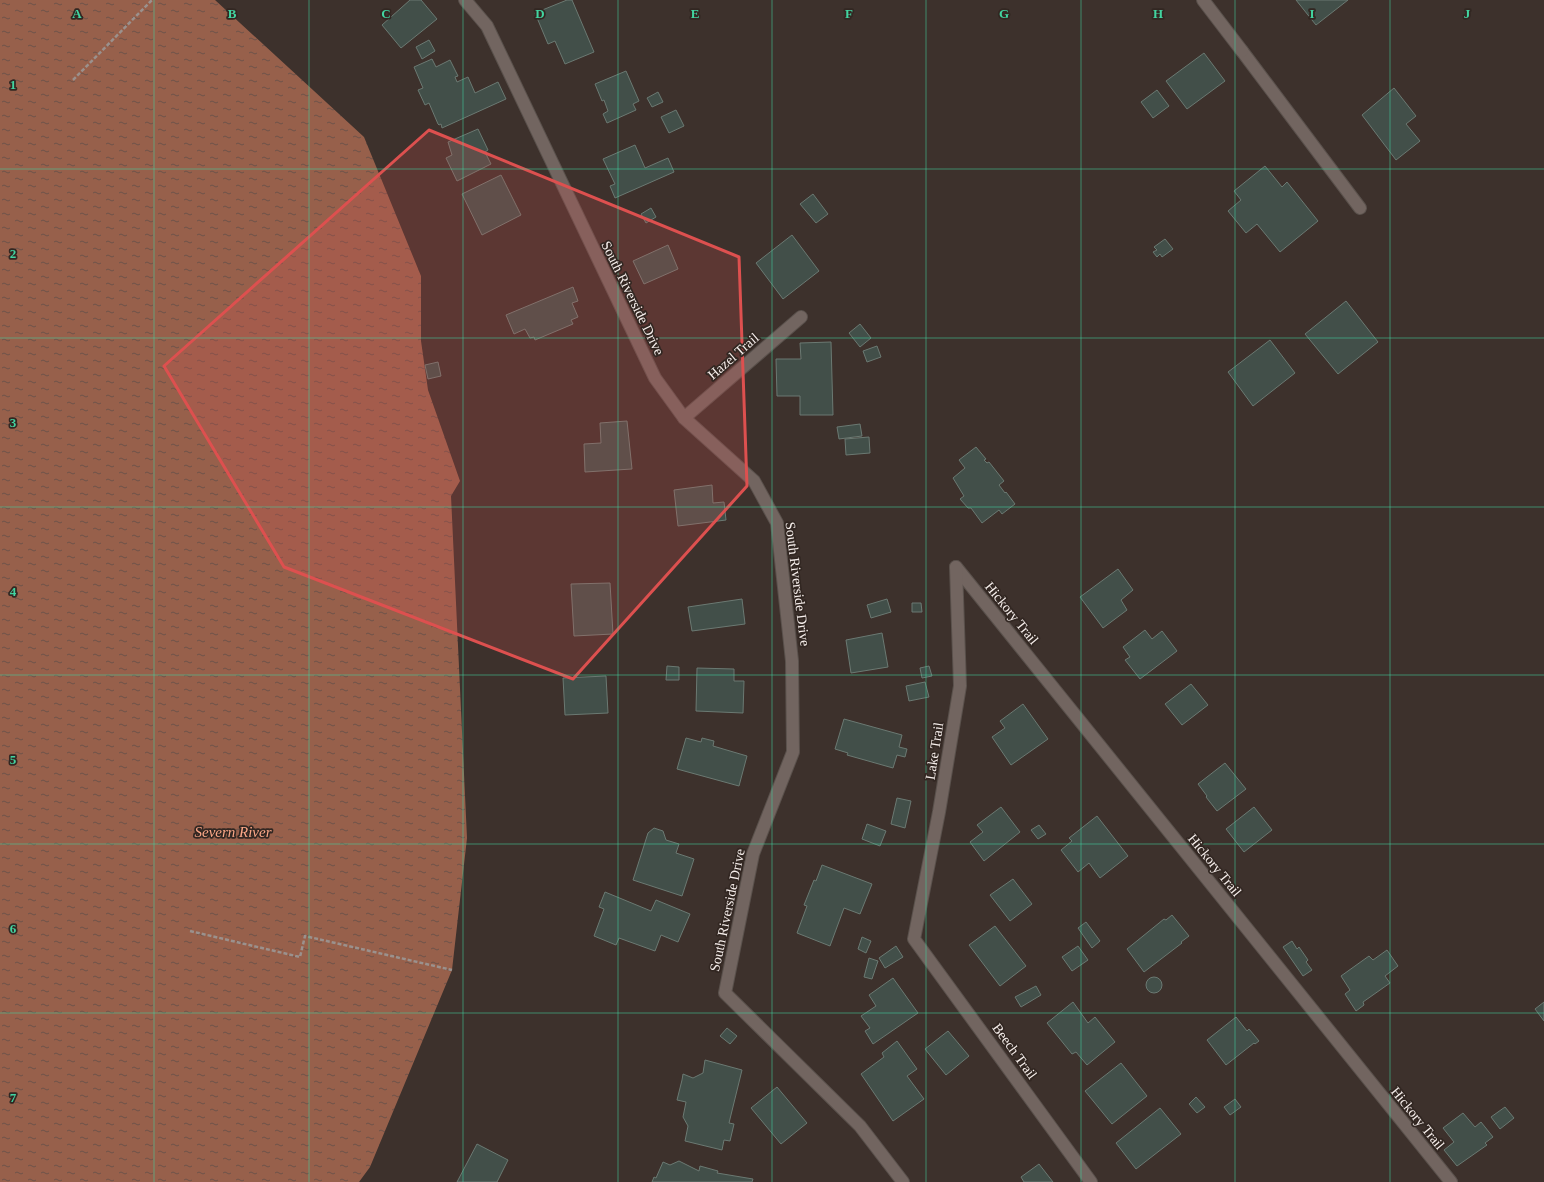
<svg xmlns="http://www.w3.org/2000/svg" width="1544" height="1182" viewBox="0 0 1544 1182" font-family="Georgia,serif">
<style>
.water{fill:url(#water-ripples)}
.building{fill:#424f49;stroke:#6b7972}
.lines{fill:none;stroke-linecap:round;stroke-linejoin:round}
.lane-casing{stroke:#5a514c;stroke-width:14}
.street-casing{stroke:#5a514c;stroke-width:14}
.path{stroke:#9b918d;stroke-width:2.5;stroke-dasharray:4 2;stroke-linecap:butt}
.lane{stroke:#726560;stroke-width:12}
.street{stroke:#726560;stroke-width:12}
.marked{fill:#dd504f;fill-opacity:0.2;stroke:#dd504f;stroke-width:3;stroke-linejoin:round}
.grid{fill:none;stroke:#42d4a0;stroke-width:1;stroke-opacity:0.55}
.labels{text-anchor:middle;stroke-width:3.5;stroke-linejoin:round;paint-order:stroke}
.street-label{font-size:14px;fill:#f7efec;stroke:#322722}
.water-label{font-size:15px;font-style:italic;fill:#fca888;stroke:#322722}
.grid-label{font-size:13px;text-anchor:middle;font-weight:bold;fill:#42d4a0;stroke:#322722;stroke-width:3.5;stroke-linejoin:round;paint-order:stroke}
</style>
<defs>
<pattern id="water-ripples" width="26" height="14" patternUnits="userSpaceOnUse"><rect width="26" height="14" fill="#97604b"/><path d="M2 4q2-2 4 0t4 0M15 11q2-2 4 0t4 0" fill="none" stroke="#6d5349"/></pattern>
</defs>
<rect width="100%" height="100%" fill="#3d312c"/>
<polygon class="water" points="0,0 215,0 364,137 421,276 421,341 428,390 460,481 451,496 467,838 452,970 370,1167 359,1182 0,1182"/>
<g class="building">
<polygon points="410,0 421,0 437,19 401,48 382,25"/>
<polygon points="567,0 572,0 594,52 565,64 555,41 548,44 535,13"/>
<polygon points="1296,0 1348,0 1316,25"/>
<polygon points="429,40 435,51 422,59 416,47"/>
<polygon points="1204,53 1225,81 1187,109 1166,81"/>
<polygon points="432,59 436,67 450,60 458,76 455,77 457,82 468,77 475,93 498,82 506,99 442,128 441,124 439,125 438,124 429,103 425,105 418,90 423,88 414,67"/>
<polygon points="626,71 639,101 633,104 636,110 607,123 603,114 608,111 604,100 602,101 595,84"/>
<polygon points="1394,88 1416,116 1406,124 1420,141 1396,160 1362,115"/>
<polygon points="1157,90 1169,106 1153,118 1141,102"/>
<polygon points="658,92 663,102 652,107 647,98"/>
<polygon points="676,110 684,126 669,133 661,117"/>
<polygon points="478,129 488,150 485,152 491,164 457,181 446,158 452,155 448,142"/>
<polygon points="635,145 645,168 668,158 674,172 615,198 610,186 615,184 603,159"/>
<polygon points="1265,166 1282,187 1287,182 1318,221 1280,252 1257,224 1246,233 1228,211 1241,200 1234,191"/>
<polygon points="501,175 521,215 482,235 462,194"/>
<polygon points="813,194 828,214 816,223 800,204"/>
<polygon points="651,208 656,217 646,223 641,214"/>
<polygon points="792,235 819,271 783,299 756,263"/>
<polygon points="1165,239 1173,249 1162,257 1160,254 1157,257 1153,252 1157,250 1154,247"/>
<polygon points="668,245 678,269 644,284 633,261"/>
<polygon points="573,287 578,301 572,303 578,317 571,320 573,324 535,340 534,337 530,338 525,329 514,334 506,315"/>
<polygon points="1346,301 1378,342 1338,374 1305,334"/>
<polygon points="860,324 871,338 860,347 849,333"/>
<polygon points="1270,340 1295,373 1253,406 1228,372"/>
<polygon points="831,342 833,415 800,415 800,396 777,396 776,359 801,359 800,343"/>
<polygon points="877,346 881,357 867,362 863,351"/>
<polygon points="438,362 441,376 428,379 425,365"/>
<polygon points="627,421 632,469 585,472 584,444 601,443 600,423"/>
<polygon points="860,424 862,436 839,439 837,427"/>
<polygon points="869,437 870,453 846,455 845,439"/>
<polygon points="976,447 986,459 984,460 987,463 989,462 1004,481 999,485 1005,493 1006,492 1015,504 1002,514 999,510 982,523 971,508 968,508 960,499 964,496 953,478 965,468 959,460"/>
<polygon points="712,485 713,503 724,502 726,520 678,526 674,490"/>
<polygon points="1118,569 1133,590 1121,600 1127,610 1103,628 1080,597"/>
<polygon points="610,583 613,634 574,636 571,584"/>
<polygon points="742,599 745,624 692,631 688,607"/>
<polygon points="887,599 891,612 871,618 867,605"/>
<polygon points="912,603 921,603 922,612 912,612"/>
<polygon points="1145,630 1152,639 1162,631 1177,651 1140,679 1125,660 1130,657 1123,647"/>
<polygon points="882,633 888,667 851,673 846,640"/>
<polygon points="667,666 679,667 679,680 666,680"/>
<polygon points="929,666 932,676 922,678 920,668"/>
<polygon points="697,668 734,669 734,681 744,681 743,713 696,711"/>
<polygon points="606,676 608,713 565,715 563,678"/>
<polygon points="925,682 929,697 909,701 906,686"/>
<polygon points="1191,684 1208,705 1182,725 1165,704"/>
<polygon points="1023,704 1048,739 1011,765 992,737 1005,728 1000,721"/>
<polygon points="844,719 902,735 899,747 907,749 905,757 897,755 893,768 847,755 848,753 835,749"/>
<polygon points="686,738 701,742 702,738 714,741 713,746 747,756 739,786 677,769"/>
<polygon points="1225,763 1246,789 1217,811 1206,797 1207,796 1198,784"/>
<polygon points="897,798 911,801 905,828 891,824"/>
<polygon points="1001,807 1020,832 984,861 970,842 983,832 977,825"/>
<polygon points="1254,807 1272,830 1244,852 1226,829"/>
<polygon points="1097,816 1128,856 1100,878 1089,863 1078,872 1061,850 1072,841 1069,838"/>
<polygon points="867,824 886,831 880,846 862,839"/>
<polygon points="1039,825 1046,834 1038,839 1031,830"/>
<polygon points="654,828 663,831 666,840 679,844 676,853 694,859 682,896 633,880 648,833"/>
<polygon points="822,865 872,884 860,914 844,908 830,946 797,933 807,906 804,905 814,880 816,881"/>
<polygon points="1013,879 1032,904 1010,921 990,895"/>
<polygon points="605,892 651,911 656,900 690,914 678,942 661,935 655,951 619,938 616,945 594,936 604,909 599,907"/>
<polygon points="1172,915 1189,936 1181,942 1182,943 1144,972 1127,949 1164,919 1166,920"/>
<polygon points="1086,922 1100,941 1092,948 1078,928"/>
<polygon points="995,926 1026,966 1000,986 969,945"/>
<polygon points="862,937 871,941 866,953 858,949"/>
<polygon points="1292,941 1297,949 1299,947 1308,960 1306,962 1312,970 1303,976 1283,947"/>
<polygon points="896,946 903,957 885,968 879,958"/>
<polygon points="1078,946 1088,960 1072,971 1062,957"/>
<polygon points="1387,950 1398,966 1385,976 1390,983 1363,1002 1364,1005 1356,1011 1345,994 1350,990 1341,976 1369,956 1373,960"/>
<polygon points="869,958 878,961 872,979 864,977"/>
<circle cx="1154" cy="985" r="8"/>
<polygon points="893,978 918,1013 873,1044 865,1031 870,1028 861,1016 876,1006 869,995"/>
<polygon points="1036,986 1041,995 1021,1007 1015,997"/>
<polygon points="1073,1002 1088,1023 1095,1017 1115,1042 1087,1065 1076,1052 1072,1054 1047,1023"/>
<polygon points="1544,1002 1544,1021 1535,1009"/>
<polygon points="1236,1017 1247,1031 1249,1029 1259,1041 1255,1044 1254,1043 1226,1065 1207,1040"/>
<polygon points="727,1028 737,1036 730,1044 720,1036"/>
<polygon points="948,1031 969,1056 946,1075 925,1049"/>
<polygon points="897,1041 917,1069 907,1076 924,1099 893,1121 861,1074 884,1057 882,1053"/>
<polygon points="705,1060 742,1070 729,1123 734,1124 730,1141 724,1140 722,1150 685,1141 688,1126 683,1117 686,1102 677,1100 682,1080 683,1074 693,1078 703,1073"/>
<polygon points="1121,1063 1147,1096 1112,1124 1085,1091"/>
<polygon points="777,1087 807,1123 781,1144 751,1108"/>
<polygon points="1196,1097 1205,1107 1197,1113 1189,1104"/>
<polygon points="1235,1099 1241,1107 1230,1115 1224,1107"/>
<polygon points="1505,1107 1514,1118 1500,1129 1491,1117"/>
<polygon points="1160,1108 1181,1134 1136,1169 1116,1143"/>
<polygon points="1463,1113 1475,1127 1481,1122 1493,1137 1485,1143 1487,1145 1457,1166 1444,1150 1454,1142 1443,1128"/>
<polygon points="477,1144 508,1160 497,1182 457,1182"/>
<polygon points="679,1161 699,1171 700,1166 718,1171 717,1173 753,1179 752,1182 652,1182 654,1177 656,1178 663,1162 670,1165"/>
<polygon points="1039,1164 1053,1182 1024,1182 1021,1177"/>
</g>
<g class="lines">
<g class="lane-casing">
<polyline id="lane" points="1242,51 1360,208"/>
</g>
<g class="street-casing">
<g id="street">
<polyline points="465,0 487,26 655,378 684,418 754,481 777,523 792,661 793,752 753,854 725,993 860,1126 903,1182"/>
<polyline points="1203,0 1242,51"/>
<polyline points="684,418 801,317"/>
<polyline points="956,567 1451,1182"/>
<polyline points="956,567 960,686 939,812 914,939 1091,1182"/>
</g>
</g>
<g class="path">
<polyline points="73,80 152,0"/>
<polyline points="190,931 300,957 305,936 452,970"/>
</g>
<use href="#lane" class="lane"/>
<use href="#street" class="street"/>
</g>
<path class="marked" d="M429 130 739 257 747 486 573 679 284 567 164 366Z"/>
<path class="grid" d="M154 0V1182M309 0V1182M463 0V1182M618 0V1182M772 0V1182M926 0V1182M1081 0V1182M1235 0V1182M1390 0V1182M0 169H1544M0 338H1544M0 507H1544M0 675H1544M0 844H1544M0 1013H1544"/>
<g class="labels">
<g class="street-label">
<text transform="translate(633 298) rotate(64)" y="5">South Riverside Drive</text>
<text transform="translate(733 356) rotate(-41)" y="5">Hazel Trail</text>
<text transform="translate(798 584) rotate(83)" y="5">South Riverside Drive</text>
<text transform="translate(1012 613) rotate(51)" y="5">Hickory Trail</text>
<text transform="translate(934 751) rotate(-81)" y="5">Lake Trail</text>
<text transform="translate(1215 865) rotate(51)" y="5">Hickory Trail</text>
<text transform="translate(727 910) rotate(-78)" y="5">South Riverside Drive</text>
<text transform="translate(1015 1051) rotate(54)" y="5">Beech Trail</text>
<text transform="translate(1418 1118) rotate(51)" y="5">Hickory Trail</text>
</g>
<g class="water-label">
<text x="233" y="837">Severn River</text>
</g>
</g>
<g class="grid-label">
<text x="77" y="18">A</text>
<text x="232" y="18">B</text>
<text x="386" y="18">C</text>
<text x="540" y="18">D</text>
<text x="695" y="18">E</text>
<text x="849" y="18">F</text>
<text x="1004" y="18">G</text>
<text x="1158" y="18">H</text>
<text x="1312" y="18">I</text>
<text x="1467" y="18">J</text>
<text x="13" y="89">1</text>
<text x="13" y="258">2</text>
<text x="13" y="427">3</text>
<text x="13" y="596">4</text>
<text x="13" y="764">5</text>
<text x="13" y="933">6</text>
<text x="13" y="1102">7</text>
</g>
</svg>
